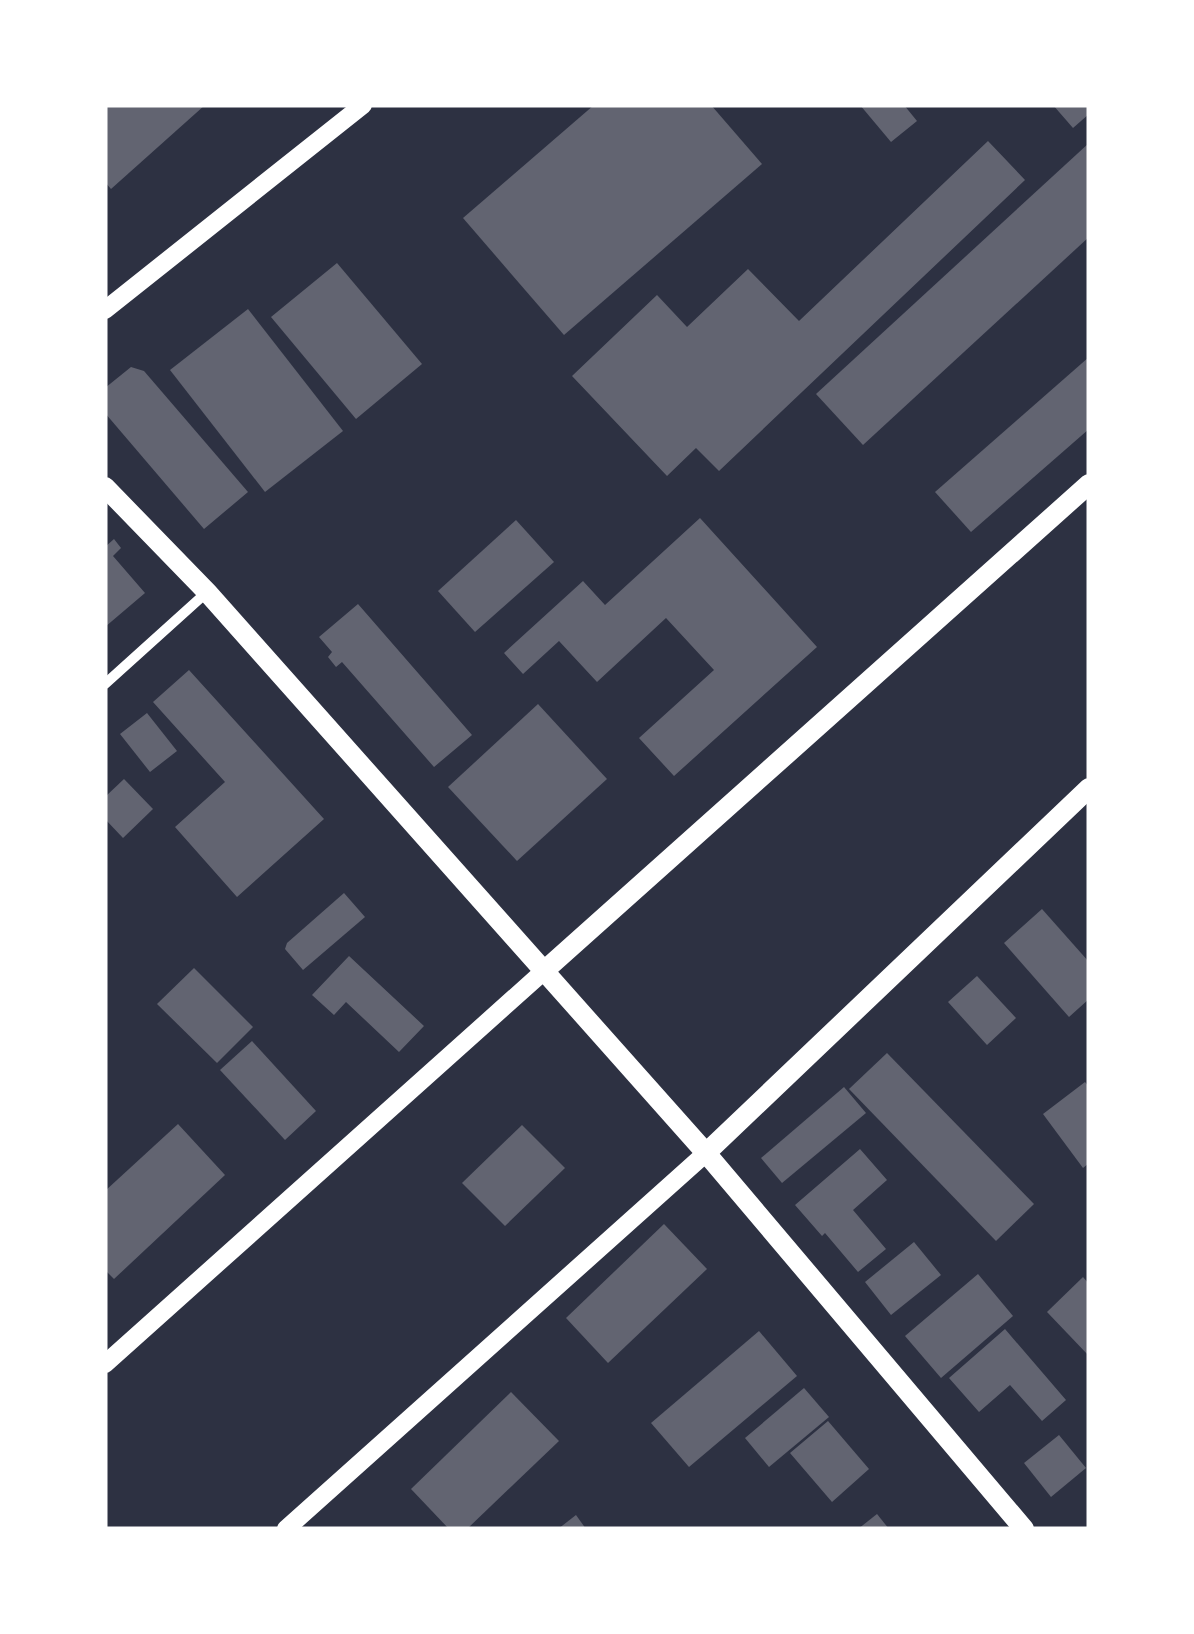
<svg xmlns="http://www.w3.org/2000/svg" width="1194" height="1634" viewBox="0 0 1194 1634" font-family="'Alegreya Sans',sans-serif">
<style>
.building{fill:#626471}
.lines{fill:none;stroke-linecap:round;stroke-linejoin:round}
.minor{stroke:#fff;stroke-width:10}
.tertiary{stroke:#fff;stroke-width:18}
.secondary{stroke:#fff;stroke-width:20}
</style>
<rect width="100%" height="100%" fill="#2d3142"/>
<g class="building">
<polygon points="105,105 205,105 111,189 105,182"/>
<polygon points="594,105 711,105 762,164 564,335 463,218"/>
<polygon points="860,105 904,105 917,121 891,142"/>
<polygon points="1053,105 1089,105 1089,114 1073,128"/>
<polygon points="988,141 1025,180 719,471 696,448 667,476 572,376 657,295 687,327 748,269 799,321"/>
<polygon points="1089,143 1089,237 863,445 816,394"/>
<polygon points="337,263 422,364 356,419 271,317"/>
<polygon points="248,309 343,431 265,492 170,370"/>
<polygon points="1089,357 1089,429 971,532 935,492"/>
<polygon points="131,367 144,371 248,492 204,529 105,413 105,388"/>
<polygon points="700,518 817,647 674,776 639,738 714,670 666,618 597,682 559,641 523,674 504,653 583,581 605,605"/>
<polygon points="516,520 554,562 475,632 438,591"/>
<polygon points="114,539 121,548 113,556 145,593 105,627 105,547"/>
<polygon points="358,604 472,735 434,767 342,662 336,667 328,657 332,652 319,637"/>
<polygon points="189,670 324,819 237,897 175,827 225,782 153,702"/>
<polygon points="538,704 607,779 517,861 448,787"/>
<polygon points="147,713 177,751 150,772 120,734"/>
<polygon points="124,779 153,809 123,838 105,819 105,797"/>
<polygon points="344,893 365,917 303,970 285,949 287,943"/>
<polygon points="1042,909 1089,962 1089,999 1069,1017 1004,943"/>
<polygon points="349,956 424,1026 399,1052 346,1002 334,1015 312,995"/>
<polygon points="194,968 253,1027 217,1063 157,1004"/>
<polygon points="977,976 1016,1018 987,1045 948,1002"/>
<polygon points="252,1041 316,1111 285,1140 220,1070"/>
<polygon points="887,1053 1034,1204 996,1241 849,1089"/>
<polygon points="1085,1082 1089,1087 1089,1163 1083,1168 1043,1114"/>
<polygon points="844,1087 866,1113 782,1183 761,1158"/>
<polygon points="178,1124 225,1175 114,1279 105,1270 105,1191"/>
<polygon points="522,1125 565,1168 505,1226 462,1183"/>
<polygon points="860,1149 887,1180 853,1210 886,1249 858,1272 825,1233 822,1236 795,1205"/>
<polygon points="664,1224 707,1269 608,1363 566,1318"/>
<polygon points="914,1242 941,1275 891,1315 865,1282"/>
<polygon points="978,1274 1013,1316 941,1378 905,1336"/>
<polygon points="1083,1277 1089,1284 1089,1356 1047,1312"/>
<polygon points="1005,1329 1066,1400 1042,1421 1010,1385 979,1412 949,1378"/>
<polygon points="759,1331 797,1376 689,1467 651,1423"/>
<polygon points="804,1388 829,1417 769,1467 745,1438"/>
<polygon points="511,1392 559,1441 467,1529 449,1529 411,1489"/>
<polygon points="828,1421 869,1469 832,1502 790,1453"/>
<polygon points="1059,1435 1086,1468 1051,1497 1024,1463"/>
<polygon points="877,1514 889,1529 858,1529"/>
<polygon points="576,1515 586,1529 558,1529"/>
</g>
<g class="lines">
<polyline class="minor" points="105,684 207,592"/>
<g class="tertiary">
<polyline points="105,310 363,105"/>
<polyline points="105,1364 544,971"/>
<polyline points="286,1529 706,1153"/>
</g>
<g class="secondary">
<polyline points="105,487 207,592 706,1153 1024,1529"/>
<polyline points="544,971 1089,484"/>
<polyline points="706,1153 1089,788"/>
</g>
</g>
<rect width="1194" height="1634" fill="none" stroke="#ffffff" stroke-width="215"/>
</svg>
